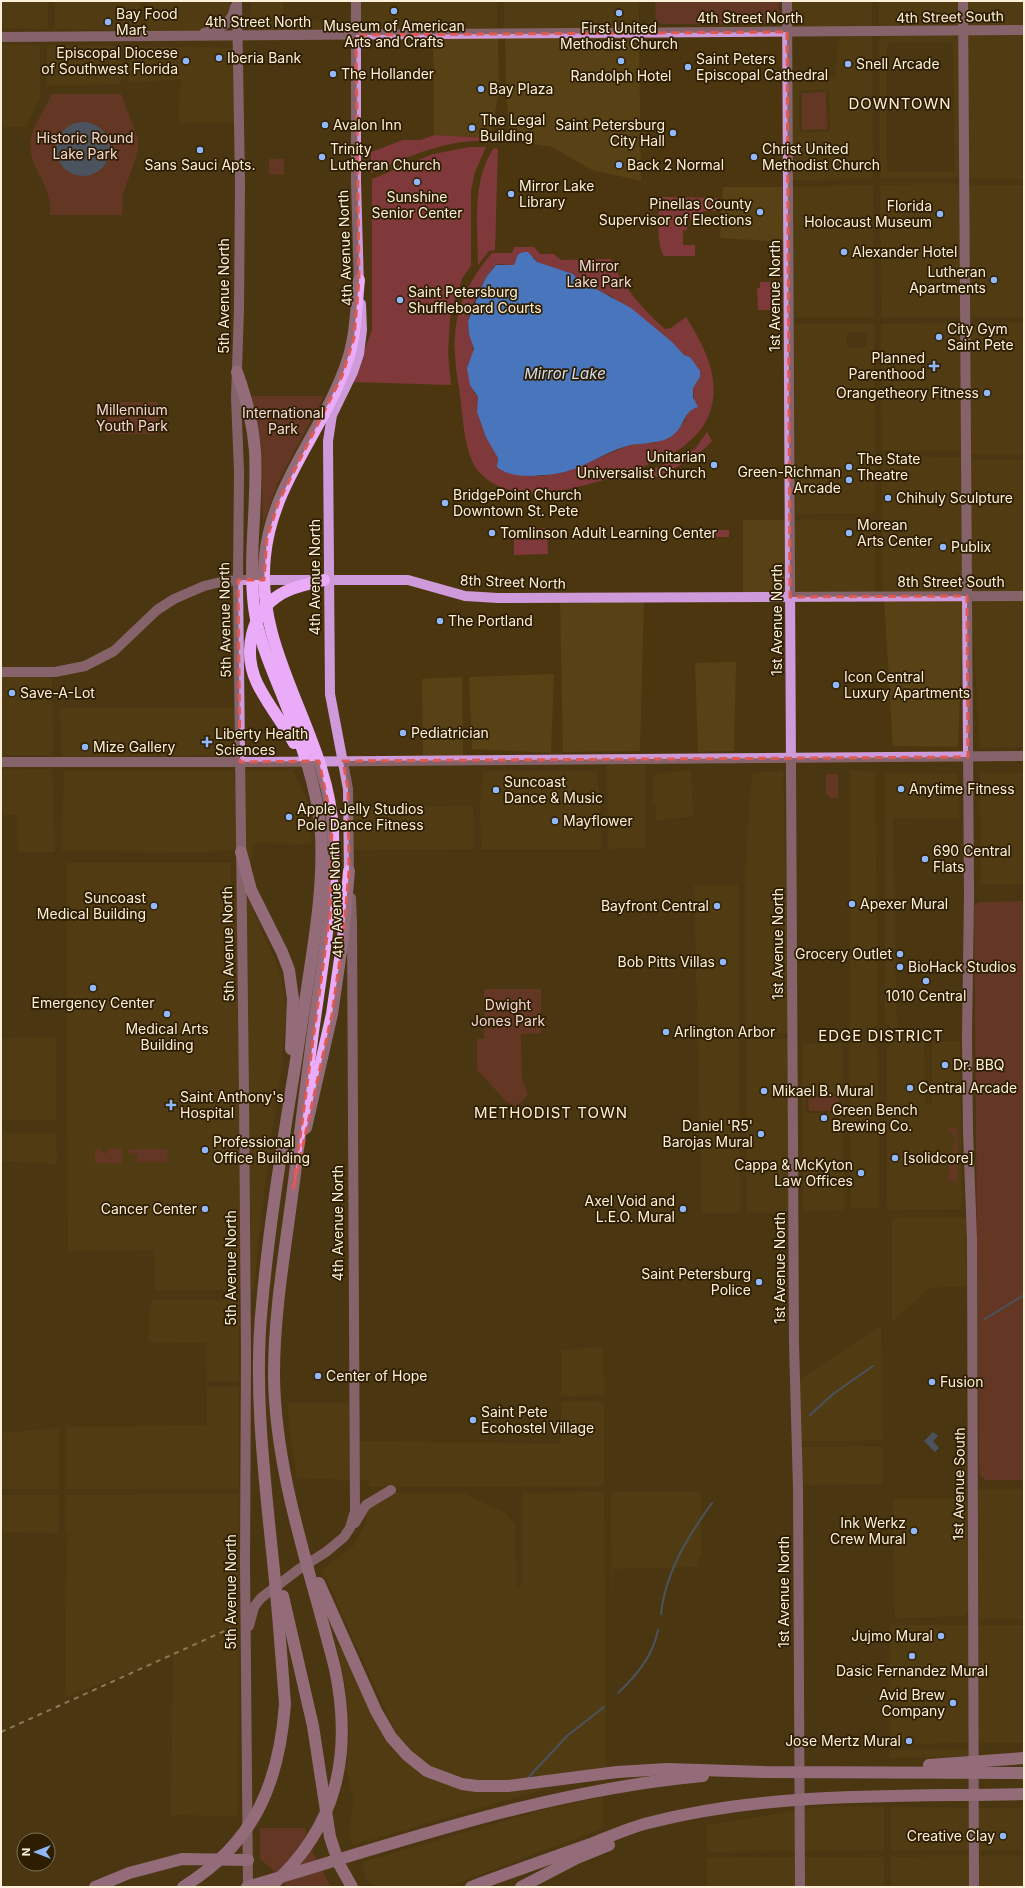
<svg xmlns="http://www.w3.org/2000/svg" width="1025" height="1888" viewBox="0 0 1025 1888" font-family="Inter,sans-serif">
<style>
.built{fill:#574115;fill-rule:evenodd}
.green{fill:#80393b;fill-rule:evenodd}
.water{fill:#4975bd}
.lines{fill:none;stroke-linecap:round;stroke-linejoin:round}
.stream{stroke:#4975bd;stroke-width:2}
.major{stroke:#ce9ad9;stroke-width:10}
.highway{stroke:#eaacf9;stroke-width:12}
.rail{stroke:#d8cab2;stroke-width:2;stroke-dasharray:5 5;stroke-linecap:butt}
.marked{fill:none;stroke:#e05a55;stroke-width:3;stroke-dasharray:8 5;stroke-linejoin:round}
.poi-dot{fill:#8fb8fd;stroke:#2e1e01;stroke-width:1.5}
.labels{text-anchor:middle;stroke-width:3.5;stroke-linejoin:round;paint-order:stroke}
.poi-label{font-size:14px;fill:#fcf0db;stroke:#2e1e01;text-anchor:start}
.street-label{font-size:14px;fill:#fcf0db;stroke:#2e1e01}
.park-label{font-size:14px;fill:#f3d7d7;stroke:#2e1e01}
.neighbourhood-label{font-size:15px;letter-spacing:1px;fill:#fcf0db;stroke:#2e1e01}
.water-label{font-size:15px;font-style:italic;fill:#d1def2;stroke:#2e1e01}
</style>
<rect width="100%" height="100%" fill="#4b3610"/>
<g class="built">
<polygon points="1,1 48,1 48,29 1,28"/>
<polygon points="55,1 140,1 140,30 55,29"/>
<polygon points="147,1 229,1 230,9 226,17 198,30 188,31 147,31"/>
<polygon points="251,1 283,1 284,21 349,20 351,1 352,1 353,32 249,33"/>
<polygon points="359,1 497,1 497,31 360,32"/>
<polygon points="504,1 639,1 639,29 504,30"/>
<polygon points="792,1 872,1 872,28 792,29"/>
<rect x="879" y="1" width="81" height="27"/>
<polygon points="967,1 1024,1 1024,27 967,28"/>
<polygon points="1024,33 1024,179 968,179 967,34"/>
<path d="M872 34 873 179 793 180 791 76 835 78 839 35ZM802 90H826L829 92 830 129 827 132H802L799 130V93Z"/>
<path d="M879 34H960L961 178H880ZM890 42H950L953 45 955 170 952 172H890L887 170V45Z"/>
<polygon points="639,35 641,181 592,170 552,147 510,140 506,91 505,37"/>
<polygon points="433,37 498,37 499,91 490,138 434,135"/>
<polygon points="1,44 40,45 40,98 26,127 1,127"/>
<polygon points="47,45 122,46 121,84 47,86"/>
<polygon points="129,46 234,48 236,123 178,123 181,79 129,83"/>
<polygon points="961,184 962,317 881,317 880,185"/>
<polygon points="873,185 874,317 794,318 792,187"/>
<polygon points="968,185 1024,185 1024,317 969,317"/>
<polygon points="723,187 785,187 785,242 720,238"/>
<polygon points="962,323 963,453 956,451 882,450 881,324"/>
<polygon points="969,323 1024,323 1024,454 970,454"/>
<path d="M794 324H874L875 513 796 514ZM850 332H864L867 335V346L864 348H850L847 346V335Z"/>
<polygon points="882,456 955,457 963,459 964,593 882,594"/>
<polygon points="970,460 1024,460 1024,593 971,593"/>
<polygon points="743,520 786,520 787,591 743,594"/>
<polygon points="793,520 875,520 875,594 800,594 799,590 794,591"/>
<polygon points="1024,599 1024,747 980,748 971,600"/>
<polygon points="644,600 640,751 563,752 560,601"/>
<polygon points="884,600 964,600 958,747 893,746"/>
<polygon points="736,662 734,751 698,752 695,663"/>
<polygon points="554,674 551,753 472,749 469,677"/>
<polygon points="1,675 52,676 53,755 1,755"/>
<polygon points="462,677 463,756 423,757 422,679"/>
<polygon points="60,708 236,708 233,755 62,757"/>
<polygon points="607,762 645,762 645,848 608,849"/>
<polygon points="52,769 55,852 18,852 17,815 1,815 1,770"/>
<polygon points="64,770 233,771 237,799 237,849 206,852 62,851"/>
<polygon points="292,770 309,804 311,844 253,843 250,874 244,852 244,796 246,771"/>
<polygon points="691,770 693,816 655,821 656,805 652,805 654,774"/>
<polygon points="850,770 875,772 878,1024 869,1030 850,1031"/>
<polygon points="483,771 597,771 600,805 601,849 481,849 480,806"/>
<polygon points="783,771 789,1033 746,1033 745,878 752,773"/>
<polygon points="885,773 957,774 960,819 893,818 897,1033 895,1033 892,1028 885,1023"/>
<polygon points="980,773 1024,773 1024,884 981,884"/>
<polygon points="473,806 474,849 352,850 356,807"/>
<polygon points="66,863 231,863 231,899 248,899 282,977 286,1014 281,1072 271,1138 260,1224 254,1290 155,1290 154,1250 68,1251"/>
<polygon points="694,885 738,885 740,1213 702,1213"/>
<polygon points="29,1037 56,1037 56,1120 1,1120 1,1039"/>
<polygon points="746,1039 789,1039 790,1212 747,1213"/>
<polygon points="924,1040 925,1105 932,1105 932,1041 960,1041 962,1209 891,1210 887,1206 887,1048 896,1041"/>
<path d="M869 1041 878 1050 879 1208 851 1209 849 1042ZM853 1085H868L871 1088V1094L868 1097H853L850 1094V1088Z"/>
<path d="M842 1043 844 1210 803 1211 802 1044ZM808 1094H839L842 1096V1111L839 1113H809L806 1111 805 1097Z"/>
<polygon points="1,1133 56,1133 57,1164 1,1161"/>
<polygon points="892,1218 967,1218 966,1286 929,1288 892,1322"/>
<polygon points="151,1300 239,1300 239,1381 207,1381 206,1343 148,1342"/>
<polygon points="881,1326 882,1440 801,1441 800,1380"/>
<polygon points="603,1347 604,1395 561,1396 561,1350"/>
<polygon points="207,1387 239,1387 239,1488 66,1489 66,1427 207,1425"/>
<polygon points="561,1402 604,1402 604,1486 369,1487 369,1481 358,1480 357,1403 360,1403 360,1441 561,1444"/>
<polygon points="288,1403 350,1403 351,1480 297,1478 289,1429"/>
<polygon points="59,1428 59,1489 1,1489 1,1433"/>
<polygon points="801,1447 882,1447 882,1484 802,1485"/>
<rect x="976" y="1490" width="48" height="129"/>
<polygon points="604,1492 606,1771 482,1783 432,1768 397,1736 322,1570 352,1548 366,1524 367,1509 392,1493 463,1493 505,1513 515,1524 516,1586 522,1586 522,1493"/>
<polygon points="611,1492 701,1492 702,1556 698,1556 698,1567 613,1569 612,1621"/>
<polygon points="239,1494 238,1816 171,1815 173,1656 65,1697 65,1601 68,1533 65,1533 66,1495"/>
<polygon points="1,1495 59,1495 58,1533 1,1532"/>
<polygon points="893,1498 966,1499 969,1610 965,1616 895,1618"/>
<polygon points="890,1625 969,1625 970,1743 890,1744"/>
<polygon points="976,1625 1024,1625 1024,1743 977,1743"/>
<polygon points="341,1644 369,1708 423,1774 455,1787 478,1792 545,1789 353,1845 350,1837 353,1798 346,1769 349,1736 348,1712 345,1685 337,1646"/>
<polygon points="970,1749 970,1756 890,1758 890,1750"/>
<polygon points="603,1797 603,1828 447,1887 376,1887 366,1879 362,1862 543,1810"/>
<polygon points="826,1806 884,1807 884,1850 803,1851 803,1810"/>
<polygon points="891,1807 970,1808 970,1850 891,1850"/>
<polygon points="977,1808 1024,1808 1024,1850 978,1850"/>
<polygon points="796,1811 796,1851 707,1852 707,1825"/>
<polygon points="971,1856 971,1887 891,1887 891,1857"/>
<rect x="978" y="1856" width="46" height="31"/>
<polygon points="796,1857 796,1887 707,1887 707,1858"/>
<rect x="803" y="1857" width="81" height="30"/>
</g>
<g class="green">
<polygon points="655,1 779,1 779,11 776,20 765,24 661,24 656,21"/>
<polygon points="826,92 827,129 802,130 802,93"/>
<path d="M52 94H121L138 138V149L135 160 123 194 122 215H50C50 208 50 201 48 194 42 174 27 161 31 139 34 122 46 109 52 94Z"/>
<path d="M434 135 490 138 489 141C447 139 409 156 371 173V152L403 140H421Z"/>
<polygon points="470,147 486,147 475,172 471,191 471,266 463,277 455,299 450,319 448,353 451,385 352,382 372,330 372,179 433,154"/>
<path d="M494 148 498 149 495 250 489 251 478 265C478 226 471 182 494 148Z"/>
<polygon points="269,159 284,159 284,175 269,174"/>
<path d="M663 197 717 198V211H704L703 219H687V230H683V245H695V256H664C656 244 659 215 659 201Z"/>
<path d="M514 247H534L540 254H554L561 260 611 259C622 286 643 310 665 329L671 328 686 317C705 347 725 385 706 421 702 430 692 439 684 446 654 468 561 497 524 493 508 491 493 486 481 474 463 457 463 412 459 388 449 332 455 297 492 253H512ZM534 257 537 262 543 265 573 274 581 284 611 296 662 334 684 355 690 357 700 377 693 388 695 408 691 409 687 413 685 420 677 431 654 443 647 442 627 446 568 471 542 476H527L497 463 498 458 477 412 478 397 474 393 468 363 471 362C477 345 469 340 468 323 467 313 488 270 496 265 498 263 510 266 514 265L515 261Z"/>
<polygon points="760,282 775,282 775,310 758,310 757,288 760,288"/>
<polygon points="251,396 324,396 278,482 263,524 261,444"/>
<rect x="106" y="402" width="52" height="32"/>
<path d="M707 432 712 441C696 459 672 470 650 480V471L695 449Z"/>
<polygon points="535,528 547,528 548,554 514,555 514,533 526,532 526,534 535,534"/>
<rect x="698" y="530" width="31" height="7"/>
<polygon points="826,774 838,774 838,798 831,798 826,794"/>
<polygon points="1024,901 1024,1480 986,1480 980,1475 979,1464 974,906 979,902"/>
<polygon points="484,989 541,989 541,1033 521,1034 522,1079 528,1094 521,1102 514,1106 506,1101 477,1070 477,1039 484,1039"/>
<polygon points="839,1096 839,1111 809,1111 808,1097"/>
<polygon points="947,1128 957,1128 958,1177 956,1181 948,1181 955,1139 952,1132"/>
<polygon points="95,1149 102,1149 102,1153 106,1154 108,1149 122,1149 122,1163 95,1163"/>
<polygon points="129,1149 167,1149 168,1162 135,1162 135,1159 137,1159 137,1154 129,1154"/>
<polygon points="260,1828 305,1828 313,1853 331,1887 287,1887 271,1868 260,1859"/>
</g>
<g class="water">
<circle cx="83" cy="149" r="27"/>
<path d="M528 252 537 262 573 274 581 284 596 289 631 308 672 342 684 355 690 357 700 371V377L693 388V397L698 407C682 412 686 425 673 435 660 445 642 442 627 446 606 452 588 465 568 471 556 475 543 475 531 476 519 476 507 475 497 467L498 458 486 437 477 412 478 397 470 385 467 368 474 349 469 334 468 321 481 288 487 276 496 265H514C518 256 516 252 528 252Z"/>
<polygon points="933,1432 938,1436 933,1441 939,1448 935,1452 924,1441"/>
</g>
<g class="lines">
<g class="stream">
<polyline points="985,1319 1024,1295"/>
<polyline points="810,1415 833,1394 873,1366"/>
<path d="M661 1614C665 1573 688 1536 712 1503"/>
<path d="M618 1693C636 1676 653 1656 658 1630"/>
<polyline points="527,1779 567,1736 604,1707"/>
</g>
<g class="major">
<polyline points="237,1 240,184 239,309 236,398 239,471 238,580 244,1094 246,1354 245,1563 248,1887"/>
<polyline points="356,1 356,182 359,286"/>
<polyline points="787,1 794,1343 798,1488 800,1887"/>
<polyline points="963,1 969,896 967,1036 968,1132 972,1240 974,1887"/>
<path d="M204 33C219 29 232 24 235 7"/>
<polyline points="1,37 1024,30"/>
<polyline points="1,672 55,672 85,666 114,651 157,610 174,599 204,586 221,582 238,580 408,580 465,596 498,598 1024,596"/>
<polyline points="1,762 240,762 1024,756"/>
<polyline points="349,878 348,789 330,694 328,441 332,415 353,372 359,354 362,330 361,304"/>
<polyline points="355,1523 366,1505 391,1490"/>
<polyline points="249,1626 254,1607 261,1598 299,1569 326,1552 344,1537 350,1528 355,1511 352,924 351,898"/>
</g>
<g class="highway">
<path d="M294 743C283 723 267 704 257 683 243 653 250 612 281 594 294 586 309 584 324 580"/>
<polyline points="241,852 251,890 282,952 289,970 293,999 291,1049"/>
<polyline points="306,1128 332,1014 343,938 349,871"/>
<polyline points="319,1583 376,1711 391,1737 407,1755 427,1771 462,1784 477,1786 508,1786 617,1772 667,1769 764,1772 1024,1773"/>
<polyline points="283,1596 313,1726 330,1837 339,1864 352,1887"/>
<polyline points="929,1765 1024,1758"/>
<polyline points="95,1887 129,1873 182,1859 248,1860"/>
<path d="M183 1887C254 1843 279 1785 285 1704 281 1650 277 1595 271 1542 263 1463 254 1383 262 1305 271 1203 290 1103 305 1002 313 947 324 890 321 834 318 787 300 740 283 697 271 667 258 638 254 607 248 555 258 503 255 451 253 424 246 397 237 372"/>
<path d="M247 1887C397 1843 546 1790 703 1776"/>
<path d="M270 1887C337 1828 353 1755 335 1669 311 1572 275 1475 274 1375 274 1312 285 1251 293 1189 301 1127 308 1065 317 1004 325 947 335 890 333 832 329 735 254 655 265 556 272 484 323 431 346 365 356 338 356 309 359 280"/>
<path d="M471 1887C511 1872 551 1858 591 1844 609 1837 628 1828 648 1823 773 1791 896 1797 1024 1794"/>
<polyline points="521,1887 577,1858 609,1845"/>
</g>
<polyline class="rail" points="1,1732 231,1628"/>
</g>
<path d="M0 0H1025V1888H0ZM787 32 790 597 967 596 968 757 343 761 348 789 349 871 343 938 332 1014 293 1190 330 914 332 822 319 761 240 762 238 580H264L267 538 279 501 342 376 354 338 359 280 356 35Z" fill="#4b3610" fill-opacity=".55" fill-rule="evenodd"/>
<path class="marked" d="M787 32 790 597 967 596 968 757 343 761 348 789 349 871 343 938 332 1014 293 1190 330 914 332 822 319 761 240 762 238 580H264L267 538 279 501 342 376 354 338 359 280 356 35Z"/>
<g class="poi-dot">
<circle cx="394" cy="11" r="4"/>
<circle cx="619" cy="13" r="4"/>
<circle cx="108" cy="22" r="4"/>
<circle cx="219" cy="58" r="4"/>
<circle cx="186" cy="61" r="4"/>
<circle cx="621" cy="61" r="4"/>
<circle cx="848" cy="64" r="4"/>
<circle cx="688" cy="67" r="4"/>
<circle cx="333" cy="74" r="4"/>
<circle cx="481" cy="89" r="4"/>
<circle cx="325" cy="125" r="4"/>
<circle cx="472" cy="128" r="4"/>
<circle cx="673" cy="133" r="4"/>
<circle cx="200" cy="150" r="4"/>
<circle cx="322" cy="157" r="4"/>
<circle cx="754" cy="157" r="4"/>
<circle cx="619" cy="165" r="4"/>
<circle cx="417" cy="182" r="4"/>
<circle cx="511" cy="194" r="4"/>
<circle cx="760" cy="212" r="4"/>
<circle cx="940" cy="214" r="4"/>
<circle cx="844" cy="252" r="4"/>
<circle cx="994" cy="280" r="4"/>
<circle cx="400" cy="300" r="4"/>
<circle cx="939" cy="337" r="4"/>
<path d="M932 360h4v4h4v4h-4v4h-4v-4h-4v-4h4z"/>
<circle cx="987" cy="393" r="4"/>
<circle cx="714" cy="465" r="4"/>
<circle cx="849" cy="467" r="4"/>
<circle cx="849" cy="480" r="4"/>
<circle cx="888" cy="498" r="4"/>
<circle cx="445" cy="503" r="4"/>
<circle cx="492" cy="533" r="4"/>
<circle cx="849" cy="533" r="4"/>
<circle cx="943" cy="547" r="4"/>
<circle cx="440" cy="621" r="4"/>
<circle cx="836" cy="685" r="4"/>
<circle cx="12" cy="693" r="4"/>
<circle cx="403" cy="733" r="4"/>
<path d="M205 736h4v4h4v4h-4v4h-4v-4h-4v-4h4z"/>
<circle cx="85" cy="747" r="4"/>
<circle cx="901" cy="789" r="4"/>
<circle cx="496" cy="790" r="4"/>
<circle cx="289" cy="817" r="4"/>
<circle cx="555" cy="821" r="4"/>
<circle cx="925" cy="859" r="4"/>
<circle cx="852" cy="904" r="4"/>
<circle cx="154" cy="906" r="4"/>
<circle cx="717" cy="906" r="4"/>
<circle cx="900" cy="954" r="4"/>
<circle cx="723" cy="962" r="4"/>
<circle cx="900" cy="967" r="4"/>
<circle cx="926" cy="981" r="4"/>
<circle cx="93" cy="988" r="4"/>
<circle cx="167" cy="1014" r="4"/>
<circle cx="666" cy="1032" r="4"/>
<circle cx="945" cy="1065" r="4"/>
<circle cx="910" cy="1088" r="4"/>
<circle cx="764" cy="1091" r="4"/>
<path d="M169 1099h4v4h4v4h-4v4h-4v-4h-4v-4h4z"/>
<circle cx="824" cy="1118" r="4"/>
<circle cx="761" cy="1134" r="4"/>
<circle cx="205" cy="1150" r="4"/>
<circle cx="895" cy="1158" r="4"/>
<circle cx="861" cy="1173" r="4"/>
<circle cx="205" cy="1209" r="4"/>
<circle cx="683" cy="1209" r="4"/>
<circle cx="759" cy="1282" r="4"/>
<circle cx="318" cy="1376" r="4"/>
<circle cx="932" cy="1382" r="4"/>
<circle cx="473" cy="1420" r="4"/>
<circle cx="914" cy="1531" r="4"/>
<circle cx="941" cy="1636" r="4"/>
<circle cx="912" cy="1656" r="4"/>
<circle cx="953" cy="1703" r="4"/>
<circle cx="909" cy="1741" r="4"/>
<circle cx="1003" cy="1836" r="4"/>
</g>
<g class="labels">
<g class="poi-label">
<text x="116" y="19">Bay Food<tspan x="116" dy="16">Mart</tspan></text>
<text x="394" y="31" text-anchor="middle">Museum of American<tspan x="394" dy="16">Arts and Crafts</tspan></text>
<text x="619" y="33" text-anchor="middle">First United<tspan x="619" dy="16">Methodist Church</tspan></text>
<text x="178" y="58" text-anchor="end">Episcopal Diocese<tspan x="178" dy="16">of Southwest Florida</tspan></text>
<text x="227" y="63">Iberia Bank</text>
<text x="696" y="64">Saint Peters<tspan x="696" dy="16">Episcopal Cathedral</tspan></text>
<text x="856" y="69">Snell Arcade</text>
<text x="341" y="79">The Hollander</text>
<text x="621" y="81" text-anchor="middle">Randolph Hotel</text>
<text x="489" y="94">Bay Plaza</text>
<text x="480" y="125">The Legal<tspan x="480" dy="16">Building</tspan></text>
<text x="333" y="130">Avalon Inn</text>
<text x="665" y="130" text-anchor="end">Saint Petersburg<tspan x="665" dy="16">City Hall</tspan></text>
<text x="330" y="154">Trinity<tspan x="330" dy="16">Lutheran Church</tspan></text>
<text x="762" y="154">Christ United<tspan x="762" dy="16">Methodist Church</tspan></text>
<text x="200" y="170" text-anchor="middle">Sans Sauci Apts.</text>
<text x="627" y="170">Back 2 Normal</text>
<text x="519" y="191">Mirror Lake<tspan x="519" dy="16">Library</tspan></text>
<text x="417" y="202" text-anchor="middle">Sunshine<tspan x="417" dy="16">Senior Center</tspan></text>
<text x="752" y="209" text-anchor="end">Pinellas County<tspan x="752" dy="16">Supervisor of Elections</tspan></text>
<text x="932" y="211" text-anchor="end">Florida<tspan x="932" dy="16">Holocaust Museum</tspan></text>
<text x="852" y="257">Alexander Hotel</text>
<text x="986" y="277" text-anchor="end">Lutheran<tspan x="986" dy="16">Apartments</tspan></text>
<text x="408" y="297">Saint Petersburg<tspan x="408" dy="16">Shuffleboard Courts</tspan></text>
<text x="947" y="334">City Gym<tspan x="947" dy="16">Saint Pete</tspan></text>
<text x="925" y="363" text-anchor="end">Planned<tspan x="925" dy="16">Parenthood</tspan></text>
<text x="979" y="398" text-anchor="end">Orangetheory Fitness</text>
<text x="706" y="462" text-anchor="end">Unitarian<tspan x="706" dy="16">Universalist Church</tspan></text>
<text x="857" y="464">The State<tspan x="857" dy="16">Theatre</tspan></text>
<text x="841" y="477" text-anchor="end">Green-Richman<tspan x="841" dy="16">Arcade</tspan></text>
<text x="453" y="500">BridgePoint Church<tspan x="453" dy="16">Downtown St. Pete</tspan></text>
<text x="896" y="503">Chihuly Sculpture</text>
<text x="857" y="530">Morean<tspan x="857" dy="16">Arts Center</tspan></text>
<text x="500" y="538">Tomlinson Adult Learning Center</text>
<text x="951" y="552">Publix</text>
<text x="448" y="626">The Portland</text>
<text x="844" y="682">Icon Central<tspan x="844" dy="16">Luxury Apartments</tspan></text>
<text x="20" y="698">Save-A-Lot</text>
<text x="411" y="738">Pediatrician</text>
<text x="215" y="739">Liberty Health<tspan x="215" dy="16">Sciences</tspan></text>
<text x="93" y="752">Mize Gallery</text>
<text x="504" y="787">Suncoast<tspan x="504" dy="16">Dance &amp; Music</tspan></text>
<text x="909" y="794">Anytime Fitness</text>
<text x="297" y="814">Apple Jelly Studios<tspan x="297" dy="16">Pole Dance Fitness</tspan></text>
<text x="563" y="826">Mayflower</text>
<text x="933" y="856">690 Central<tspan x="933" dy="16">Flats</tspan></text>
<text x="146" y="903" text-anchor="end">Suncoast<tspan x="146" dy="16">Medical Building</tspan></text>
<text x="860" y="909">Apexer Mural</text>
<text x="709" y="911" text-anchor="end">Bayfront Central</text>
<text x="892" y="959" text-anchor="end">Grocery Outlet</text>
<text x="715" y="967" text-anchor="end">Bob Pitts Villas</text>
<text x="908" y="972">BioHack Studios</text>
<text x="926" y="1001" text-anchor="middle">1010 Central</text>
<text x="93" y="1008" text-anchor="middle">Emergency Center</text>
<text x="167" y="1034" text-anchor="middle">Medical Arts<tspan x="167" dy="16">Building</tspan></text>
<text x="674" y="1037">Arlington Arbor</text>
<text x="953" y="1070">Dr. BBQ</text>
<text x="918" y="1093">Central Arcade</text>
<text x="772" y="1096">Mikael B. Mural</text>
<text x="180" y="1102">Saint Anthony's<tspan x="180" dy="16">Hospital</tspan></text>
<text x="832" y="1115">Green Bench<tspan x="832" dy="16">Brewing Co.</tspan></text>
<text x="753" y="1131" text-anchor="end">Daniel 'R5'<tspan x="753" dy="16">Barojas Mural</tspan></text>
<text x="213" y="1147">Professional<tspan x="213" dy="16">Office Building</tspan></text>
<text x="903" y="1163">[solidcore]</text>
<text x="853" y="1170" text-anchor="end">Cappa &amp; McKyton<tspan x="853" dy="16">Law Offices</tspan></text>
<text x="675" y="1206" text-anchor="end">Axel Void and<tspan x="675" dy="16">L.E.O. Mural</tspan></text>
<text x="197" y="1214" text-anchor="end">Cancer Center</text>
<text x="751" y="1279" text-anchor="end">Saint Petersburg<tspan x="751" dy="16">Police</tspan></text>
<text x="326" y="1381">Center of Hope</text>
<text x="940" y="1387">Fusion</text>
<text x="481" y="1417">Saint Pete<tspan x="481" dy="16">Ecohostel Village</tspan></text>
<text x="906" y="1528" text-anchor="end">Ink Werkz<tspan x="906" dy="16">Crew Mural</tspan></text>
<text x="933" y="1641" text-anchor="end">Jujmo Mural</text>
<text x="912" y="1676" text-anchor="middle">Dasic Fernandez Mural</text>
<text x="945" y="1700" text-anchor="end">Avid Brew<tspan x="945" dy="16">Company</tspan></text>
<text x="901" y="1746" text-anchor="end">Jose Mertz Mural</text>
<text x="995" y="1841" text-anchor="end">Creative Clay</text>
</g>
<g class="street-label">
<text transform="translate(950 17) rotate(-1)" y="5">4th Street South</text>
<text x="750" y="23">4th Street North</text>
<text x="258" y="27">4th Street North</text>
<text transform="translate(345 248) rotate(-92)" y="5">4th Avenue North</text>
<text transform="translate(224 296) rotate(-90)" y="5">5th Avenue North</text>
<text transform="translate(775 296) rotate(-90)" y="5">1st Avenue North</text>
<text transform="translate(315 577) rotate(-90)" y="5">4th Avenue North</text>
<text transform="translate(513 582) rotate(2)" y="5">8th Street North</text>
<text x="951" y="587">8th Street South</text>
<text transform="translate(225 620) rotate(-91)" y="5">5th Avenue North</text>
<text transform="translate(777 620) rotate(-90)" y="5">1st Avenue North</text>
<text transform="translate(336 900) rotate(-92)" y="5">4th Avenue North</text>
<text transform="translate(228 944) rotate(-91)" y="5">5th Avenue North</text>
<text transform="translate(778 944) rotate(-90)" y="5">1st Avenue North</text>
<text transform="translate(338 1223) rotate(-90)" y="5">4th Avenue North</text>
<text transform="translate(231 1268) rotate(-90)" y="5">5th Avenue North</text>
<text transform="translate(780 1268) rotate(-90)" y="5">1st Avenue North</text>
<text transform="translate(959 1484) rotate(-89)" y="5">1st Avenue South</text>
<text transform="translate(231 1592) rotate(-90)" y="5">5th Avenue North</text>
<text transform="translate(784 1592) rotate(-90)" y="5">1st Avenue North</text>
</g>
<g class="park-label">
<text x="85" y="143">Historic Round<tspan x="85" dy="16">Lake Park</tspan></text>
<text x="599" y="271">Mirror<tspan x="599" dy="16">Lake Park</tspan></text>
<text x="132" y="415">Millennium<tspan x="132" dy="16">Youth Park</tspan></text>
<text x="283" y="418">International<tspan x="283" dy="16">Park</tspan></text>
<text x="508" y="1010">Dwight<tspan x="508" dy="16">Jones Park</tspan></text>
</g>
<g class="neighbourhood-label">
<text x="900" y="109">DOWNTOWN</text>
<text x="881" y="1041">EDGE DISTRICT</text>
<text x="551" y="1118">METHODIST TOWN</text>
</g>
<g class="water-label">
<text x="565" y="379">Mirror Lake</text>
</g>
</g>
<rect width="1025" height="1888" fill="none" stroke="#fcf0db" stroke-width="4"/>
<g transform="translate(36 1852) rotate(270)"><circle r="19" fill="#2e1e01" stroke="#807258"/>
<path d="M0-3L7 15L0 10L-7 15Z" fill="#8fb8fd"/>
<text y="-6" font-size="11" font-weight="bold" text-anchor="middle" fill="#fcf0db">N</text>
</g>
</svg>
